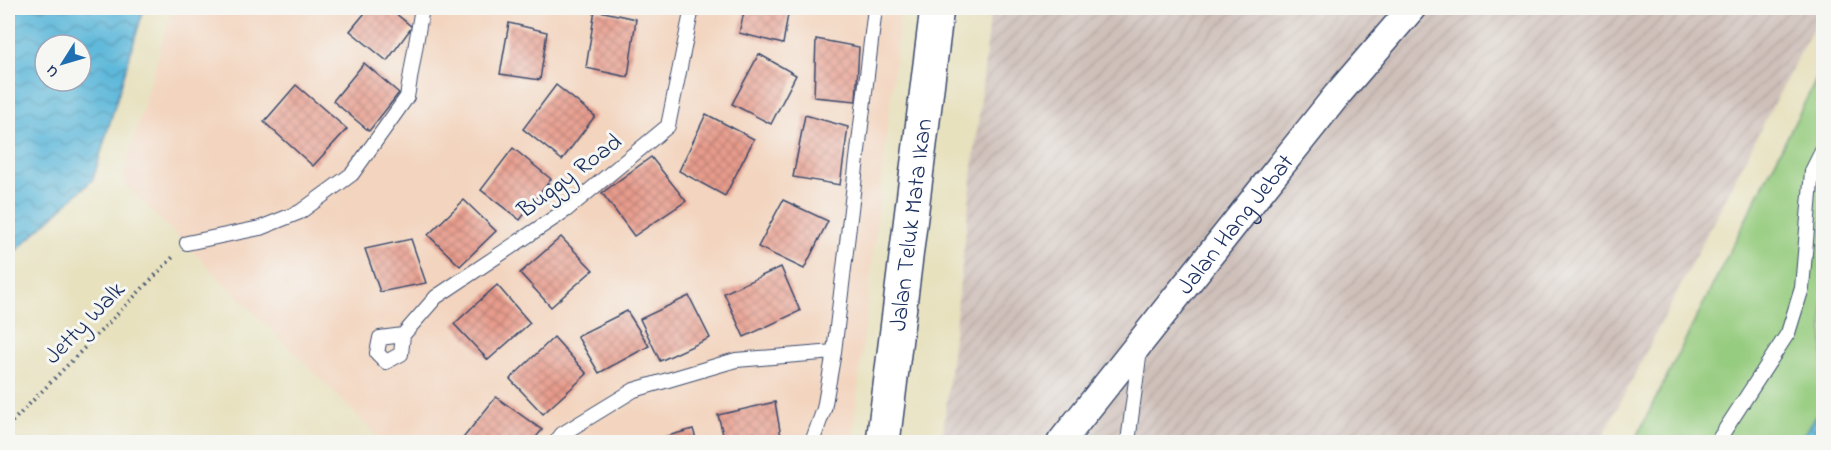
<svg xmlns="http://www.w3.org/2000/svg" width="1831" height="450" viewBox="0 0 1831 450" font-family="'Indie Flower',sans-serif">
<style>
.built{fill:#f3d4be}
.industrial{fill:url(#industrial-furrows)}
.grass{fill:#96cc7f;stroke:#587e6e;stroke-width:1.5}
.water{fill:url(#water-waves);stroke:#3c749c;stroke-width:1.5;fill-rule:evenodd}
.building{fill:url(#building-cross-hatch)}
.lines{fill:none;stroke-linecap:round;stroke-linejoin:round}
.lane-casing{stroke:#3a4a6c;stroke-width:16}
.street-casing{stroke:#3a4a6c;stroke-width:30}
.secondary-casing{stroke:#3a4a6c;stroke-width:36}
.path{stroke:#3a4a6c;stroke-width:4;stroke-dasharray:1.5 4.5;stroke-linecap:butt}
.lane{stroke:#fff;stroke-width:14}
.street{stroke:#fff;stroke-width:27}
.secondary{stroke:#fff;stroke-width:33}
.labels{text-anchor:middle;stroke-width:6;stroke-linejoin:round;paint-order:stroke}
.street-label{font-size:24px;fill:#1b2f5e;stroke:#f6f6f2}
</style>
<defs>
<pattern id="industrial-furrows" width="10" height="10" patternUnits="userSpaceOnUse" patternTransform="scale(1.5)"><rect width="10" height="10" fill="#cfc0ba"/><path d="M-1 1l2-2M0 10L10 0M9 11l2-2" fill="none" stroke="#b1a5a2"/></pattern>
<pattern id="water-waves" width="16" height="10" patternUnits="userSpaceOnUse" patternTransform="scale(1.5)"><rect width="16" height="10" fill="#5db8da"/><path d="M0 5q4-4 8 0t8 0" fill="none" stroke="#4c96b4"/></pattern>
<pattern id="building-cross-hatch" width="8" height="8" patternUnits="userSpaceOnUse" patternTransform="scale(1.5)"><rect width="8" height="8" fill="#e89c8c"/><path d="M0 0l8 8M0 8l8-8" fill="none" stroke="#bb8076"/></pattern>
</defs>
<rect width="100%" height="100%" fill="#f6f6f2"/>
<filter id="ink" filterUnits="userSpaceOnUse"><feTurbulence type="fractalNoise" baseFrequency=".0167" numOctaves="2"/><feDisplacementMap in="SourceGraphic" scale="12" xChannelSelector="R" yChannelSelector="G"/><feConvolveMatrix kernelMatrix="1 2 1 2 8 2 1 2 1" color-interpolation-filters="sRGB"/></filter>
<filter id="wash" filterUnits="userSpaceOnUse"><feTurbulence type="fractalNoise" baseFrequency=".008" numOctaves="4" result="noise"/><feDisplacementMap in="SourceGraphic" scale="24" xChannelSelector="R" yChannelSelector="G"/><feGaussianBlur stdDeviation="1.35" result="paint"/><feColorMatrix in="noise" values="0 0 0 0 0 0 0 0 0 0 0 0 0 0 0 0 0 1.4 0 .05"/><feComposite in="paint" operator="in"/></filter>
<g filter="url(#wash)">
<rect width="100%" height="100%" fill="#e7e1be"/>
<polygon class="built" points="172,8 901,8 852,442 384,442 122,181"/>
<polygon class="industrial" points="991,8 1823,8 1600,442 942,442"/>
<polygon class="grass" points="1823,66 1823,442 1634,442"/>
<g class="water">
<path d="M8 8H144L93 179 8 258ZM45 45H81V81H45Z"/>
<polygon points="1823,407 1823,442 1798,442"/>
</g>
<g id="blocks">
<g class="building">
<polygon points="369,8 389,8 412,27 387,61 350,31"/>
<polygon points="745,8 789,8 783,44 739,33"/>
<polygon points="595,10 636,19 628,77 586,68"/>
<polygon points="509,23 547,32 540,80 500,74"/>
<polygon points="816,39 859,47 856,101 814,97"/>
<polygon points="759,54 796,75 771,124 732,104"/>
<polygon points="364,63 399,93 369,131 333,101"/>
<polygon points="296,85 347,129 313,166 264,122"/>
<polygon points="556,85 595,116 562,160 523,129"/>
<polygon points="706,114 754,139 725,196 679,171"/>
<polygon points="805,115 848,127 840,185 793,177"/>
<polygon points="513,148 551,179 520,220 481,190"/>
<polygon points="651,157 686,201 634,236 602,193"/>
<polygon points="464,200 496,231 460,266 428,235"/>
<polygon points="783,200 828,221 804,269 758,247"/>
<polygon points="561,237 593,270 551,307 520,273"/>
<polygon points="411,239 426,283 380,292 365,249"/>
<polygon points="781,267 800,311 744,337 724,293"/>
<polygon points="497,285 530,323 488,360 454,324"/>
<polygon points="689,296 710,338 660,361 640,319"/>
<polygon points="627,311 649,346 599,373 577,336"/>
<polygon points="554,337 587,374 543,414 510,379"/>
<polygon points="496,397 542,430 532,442 460,442"/>
<polygon points="775,402 782,442 725,442 718,415"/>
<polygon points="693,429 697,442 646,442"/>
</g>
</g>
</g>
<g filter="url(#ink)">
<use href="#blocks" fill-opacity="0" stroke="#3a4a6c" stroke-width="1.5"/>
<g class="lines">
<g class="lane-casing">
<g id="lane">
<polyline points="187,243 260,228 300,212 352,174 407,97 422,8"/>
<polyline points="403,335 380,338 377,353 386,362 401,354 403,335 436,297 566,210 668,126 692,8"/>
<polyline points="556,442 562,434 634,390 736,360 834,352"/>
<polyline points="812,442 824,409 834,352 875,8"/>
<polyline points="1128,442 1140,349"/>
<polyline points="1717,442 1788,333 1802,288 1812,171 1824,147"/>
</g>
</g>
<g class="street-casing">
<g id="street">
<path id="s1" d="M1061 442 1337 95 1412 8"/>
</g>
</g>
<g class="secondary-casing">
<g id="secondary">
<path id="s2" d="M883 442 937 8"/>
</g>
</g>
<polyline class="path" points="8,426 175,255"/>
<use href="#lane" class="lane"/>
<use href="#street" class="street"/>
<use href="#secondary" class="secondary"/>
</g>
</g>
<g class="labels">
<g class="street-label">
<text transform="translate(569 175) rotate(-37)" y="8">Buggy Road</text>
<text dy="8" stroke="none"><textPath href="#s1" startOffset="279">Jalan Hang Jebat</textPath></text>
<text dy="8" stroke="none"><textPath href="#s2" startOffset="219">Jalan Teluk Mata Ikan</textPath></text>
<text transform="translate(84 322) rotate(-46)" y="8">Jetty Walk</text>
</g>
</g>
<rect width="1831" height="450" fill="none" stroke="#f6f6f2" stroke-width="30"/>
<g transform="translate(63 63) rotate(233)"><circle r="28" fill="#f6f6f2" stroke="#9ea6b7" stroke-width="1.5"/>
<path d="M0-4.5L10 22L0 15L-10 22Z" fill="#1f6fb2"/>
<text y="-9" font-size="16" font-weight="bold" text-anchor="middle" fill="#1b2f5e">U</text>
</g>
</svg>
